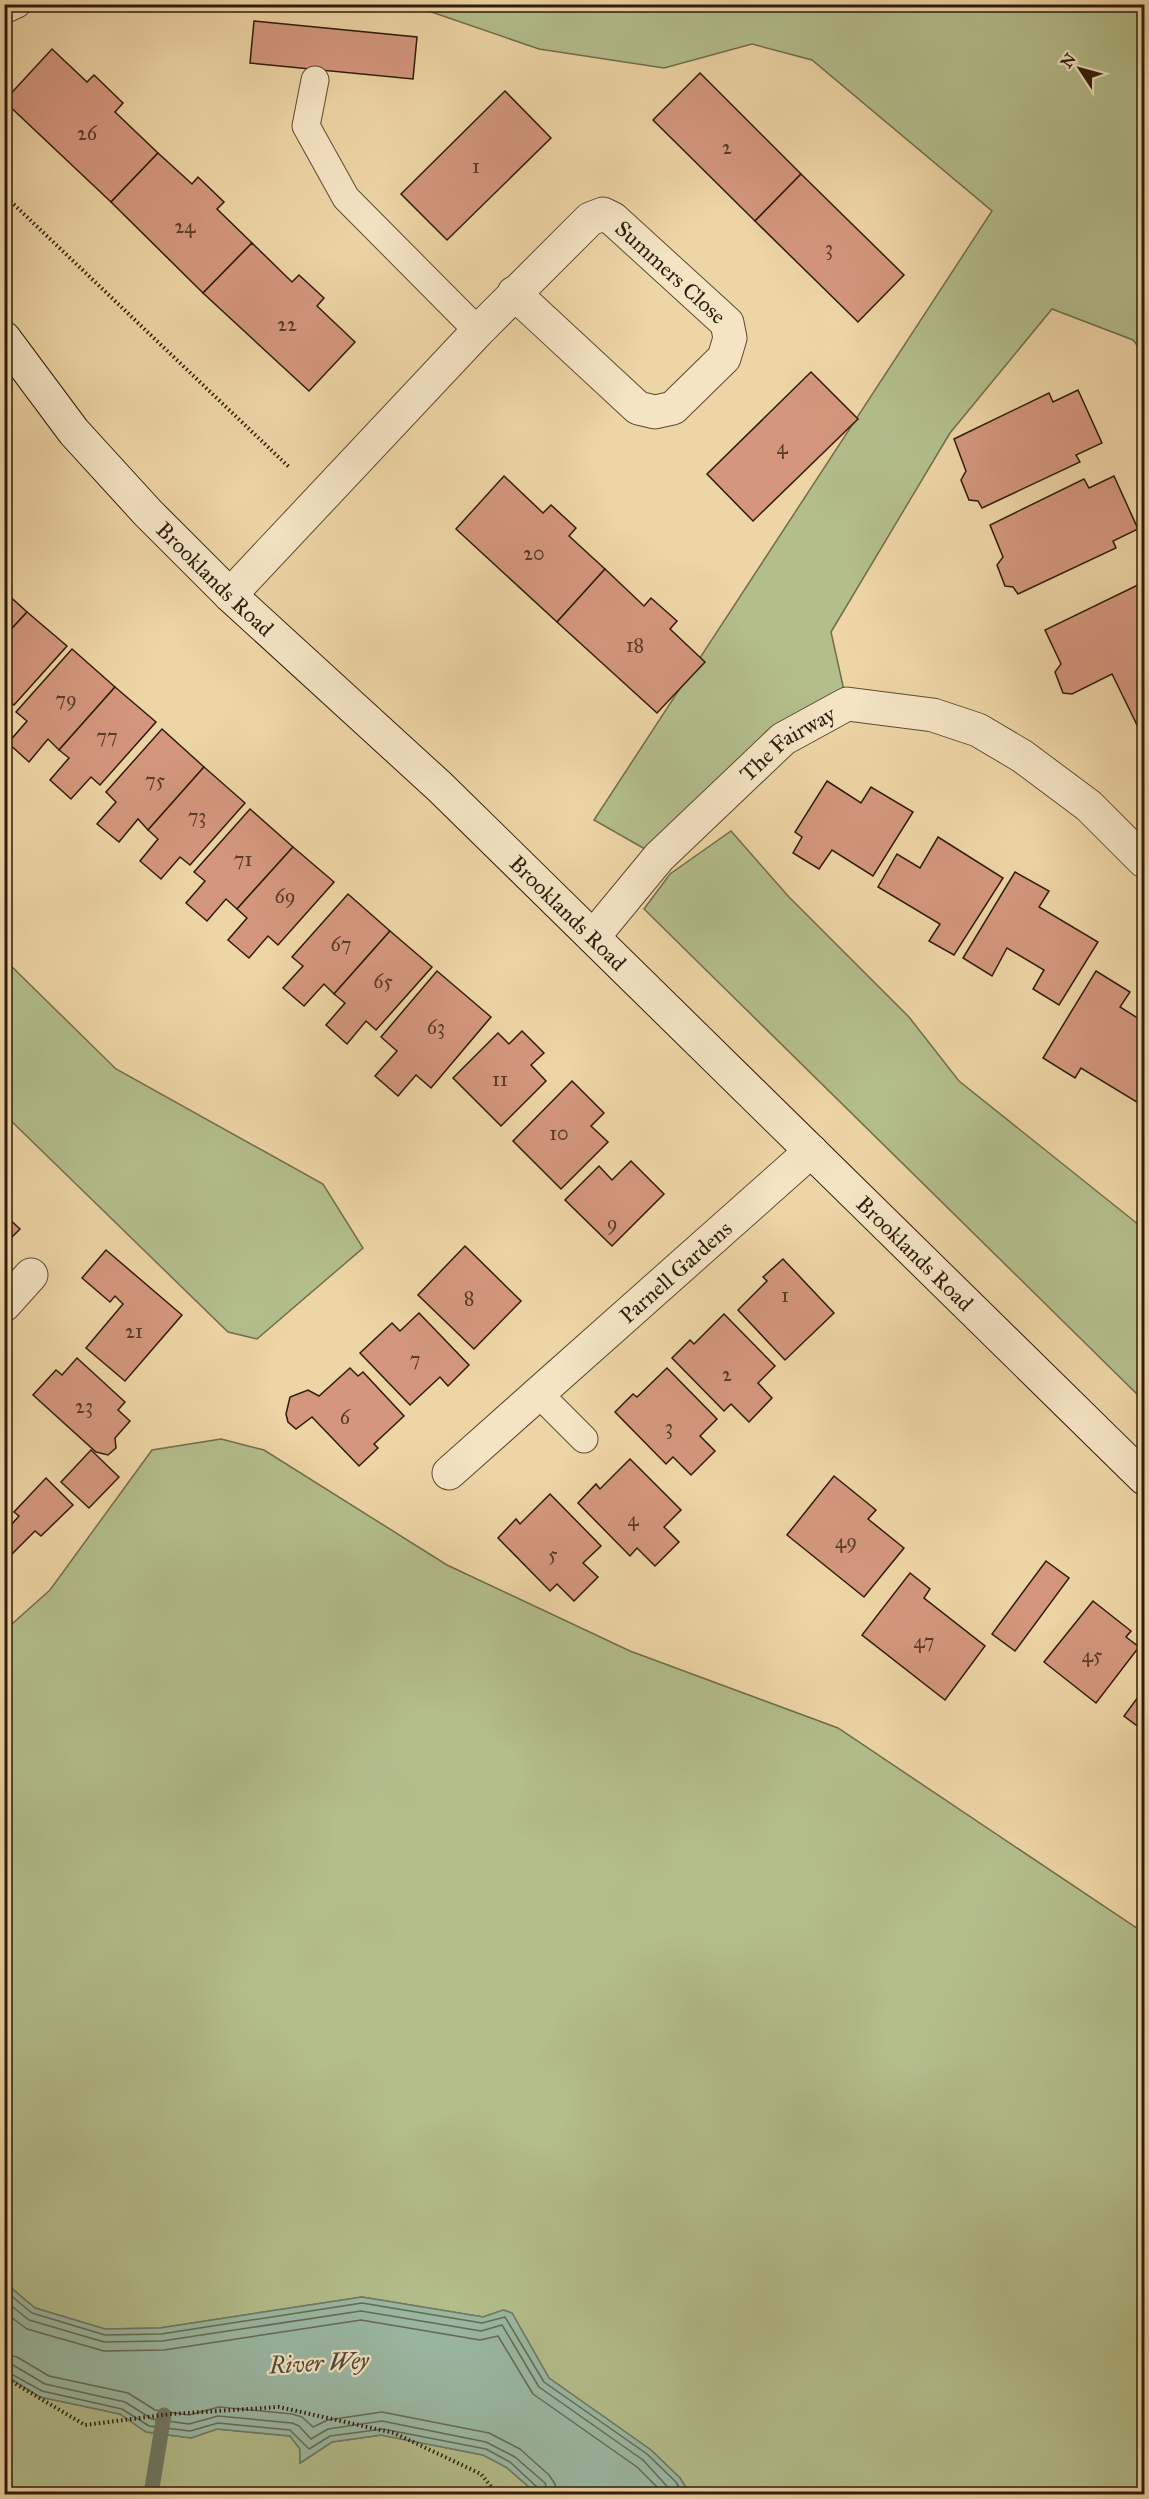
<svg xmlns="http://www.w3.org/2000/svg" width="1149" height="2499" viewBox="0 0 1149 2499" font-family="'IM FELL Great Primer',serif">
<style>
.green{fill:#b3be8b;stroke:#706d4a;stroke-width:1.5}
.water{fill:#9ab9a3;stroke:#6f7a66;stroke-width:1.5}
.lines{fill:none;stroke-linecap:round;stroke-linejoin:round}
.shore{stroke:#646a56;stroke-width:1.5}
.stream{stroke:#6f7a66;stroke-width:15}
.building{fill:#d4977d;stroke:#2e1c0a;stroke-width:1.5}
.lane-casing{stroke:#5e4a31;stroke-width:29}
.street-casing{stroke:#5e4a31;stroke-width:35}
.secondary-casing{stroke:#2e1c0a;stroke-width:35}
.path{stroke:#2e1c0a;stroke-width:4;stroke-dasharray:1.5 3;stroke-linecap:butt}
.lane{stroke:#f4e4c4;stroke-width:27}
.street{stroke:#f4e4c4;stroke-width:33}
.secondary{stroke:#f4e4c4;stroke-width:33}
.labels{text-anchor:middle;stroke-width:4.5;stroke-linejoin:round;paint-order:stroke}
.number-label{font-size:20px;fill:#583b27}
.street-label{font-size:22px;fill:#2e1c0a;stroke:#f4e4c4}
.water-label{font-size:24px;font-style:italic;fill:#4e4b38;stroke:#f4e4c4}
</style>
<rect width="100%" height="100%" fill="#eed5a5"/>
<filter id="stains"><feTurbulence type="fractalNoise" baseFrequency=".00333" numOctaves="4"/><feColorMatrix values="0 0 0 0 .2 0 0 0 0 .09 0 0 0 0 .02 0 0 0 .5 -.17"/></filter>
<radialGradient id="worn" r=".72"><stop offset=".6" stop-color="#630" stop-opacity="0"/><stop offset="1" stop-color="#630" stop-opacity=".3"/></radialGradient>
<g class="green">
<polygon points="411,5 1144,5 1144,354 1133,340 1052,309 950,433 831,632 847,704 659,857 594,820 992,211 812,60 752,44 664,68 539,49"/>
<polygon points="731,831 789,897 909,1017 959,1081 1144,1229 1144,1401 644,909 670,874"/>
<polygon points="5,960 116,1069 323,1184 363,1248 257,1339 228,1332 5,1115"/>
<polygon points="221,1439 264,1450 447,1565 630,1651 838,1728 1144,1933 1144,2494 690,2494 680,2478 651,2450 549,2378 512,2313 504,2310 483,2317 362,2297 160,2328 105,2329 35,2308 4,2282 4,1631 50,1590 152,1450"/>
<polygon points="4,2375 40,2397 120,2414 146,2432 191,2438 217,2429 290,2436 300,2449 300,2463 332,2442 381,2435 483,2455 506,2467 537,2494 5,2494"/>
</g>
<polygon class="water" points="4,2282 35,2308 105,2329 160,2328 362,2297 483,2317 503,2310 512,2313 549,2378 651,2450 680,2478 690,2494 537,2494 506,2467 483,2455 381,2435 332,2442 300,2463 300,2449 290,2436 217,2429 191,2438 146,2432 120,2414 40,2397 5,2375"/>
<g class="lines">
<g class="shore">
<polyline points="4,2290 32,2313 105,2335 161,2334 362,2303 482,2323 505,2317 544,2382 647,2454 676,2482 683,2494"/>
<polyline points="4,2300 29,2320 104,2342 162,2341 361,2311 481,2331 502,2325 539,2387 643,2460 674,2494"/>
<polyline points="4,2312 27,2329 104,2351 164,2350 361,2320 480,2340 498,2336 533,2394 637,2467 664,2494"/>
<polyline points="4,2354 17,2357 49,2376 128,2393 155,2410 189,2415 219,2407 292,2414 302,2417 313,2427 328,2420 382,2412 489,2433 520,2449 549,2475 555,2484 557,2494"/>
<polyline points="4,2363 13,2365 45,2384 125,2402 152,2419 189,2424 218,2416 292,2423 299,2426 311,2439 328,2429 382,2421 486,2442 515,2457 545,2483 548,2494"/>
<polyline points="4,2370 42,2391 122,2409 149,2426 190,2431 218,2423 290,2430 309,2449 330,2436 383,2429 486,2449 510,2462 538,2488 540,2494"/>
</g>
<polyline class="stream" points="151,2494 164,2415"/>
</g>
<g class="building">
<polygon points="254,21 417,37 413,79 250,63"/>
<polygon points="52,49 87,82 94,75 123,103 115,112 158,153 111,202 4,101"/>
<polygon points="700,73 801,174 755,221 653,120"/>
<polygon points="505,91 551,138 447,240 401,194"/>
<polygon points="158,153 192,184 198,177 224,202 217,209 252,243 203,293 111,202"/>
<polygon points="801,174 904,275 858,322 755,221"/>
<polygon points="252,243 292,282 299,275 324,298 317,306 355,342 309,391 203,293"/>
<polygon points="811,372 858,419 753,521 707,474"/>
<polygon points="1078,390 1102,443 1076,455 1080,462 982,508 978,501 969,500 961,480 966,471 954,439 1049,393 1053,402"/>
<polygon points="504,476 543,513 551,505 576,528 569,536 605,569 557,622 456,529"/>
<polygon points="1114,476 1138,529 1113,541 1116,548 1018,594 1013,587 1005,586 997,565 1003,557 990,525 1084,479 1089,488"/>
<polygon points="605,569 644,606 651,598 677,621 670,629 705,662 657,713 557,622"/>
<polygon points="1144,582 1144,721 1137,725 1112,674 1072,694 1063,693 1055,672 1061,664 1045,630"/>
<polygon points="4,591 27,612 4,637"/>
<polygon points="27,612 67,646 14,705 4,697 4,637"/>
<polygon points="72,649 115,687 59,750 48,739 29,762 8,743 27,721 16,712"/>
<polygon points="115,687 156,722 100,785 91,777 71,799 50,780 69,758 59,750"/>
<polygon points="162,729 204,767 148,830 138,819 119,842 97,824 116,802 106,792"/>
<polygon points="204,767 245,803 190,865 180,857 161,879 140,861 158,839 148,830"/>
<polygon points="827,781 861,803 871,787 913,812 873,876 832,850 819,869 793,853 802,837 795,832"/>
<polygon points="250,809 293,847 237,909 226,899 207,921 186,903 205,881 194,872"/>
<polygon points="938,837 1003,878 954,955 929,941 940,924 878,887 897,854 920,868"/>
<polygon points="293,847 334,882 278,945 268,936 249,958 228,940 247,918 237,909"/>
<polygon points="1015,872 1049,891 1039,907 1098,942 1059,1005 1033,989 1044,970 1007,948 992,976 963,958"/>
<polygon points="348,894 390,931 334,994 324,984 304,1006 283,988 303,966 292,957"/>
<polygon points="390,931 432,967 376,1030 366,1021 347,1044 326,1025 345,1003 334,994"/>
<polygon points="437,971 491,1017 431,1088 416,1075 398,1096 375,1076 397,1051 381,1037"/>
<polygon points="1096,971 1130,992 1120,1007 1144,1022 1144,1097 1140,1104 1081,1068 1075,1078 1043,1058"/>
<polygon points="522,1031 544,1053 531,1065 546,1081 501,1126 453,1078 498,1033 509,1044"/>
<polygon points="572,1081 604,1113 591,1126 608,1142 561,1189 513,1141"/>
<polygon points="631,1161 664,1194 612,1246 565,1200 599,1166 612,1180"/>
<polygon points="4,1214 20,1229 4,1245"/>
<polygon points="465,1246 521,1301 474,1349 418,1295"/>
<polygon points="106,1250 182,1315 125,1381 86,1348 123,1304 115,1296 110,1302 82,1278"/>
<polygon points="783,1259 834,1313 785,1360 738,1310 767,1281 763,1277"/>
<polygon points="419,1313 469,1365 448,1386 440,1377 410,1405 360,1353 392,1323 400,1331"/>
<polygon points="724,1314 775,1366 758,1383 772,1398 749,1422 731,1404 724,1411 672,1358 690,1340 694,1344"/>
<polygon points="77,1358 125,1402 118,1410 130,1421 115,1438 116,1448 108,1455 96,1452 33,1395 56,1370 62,1375"/>
<polygon points="350,1368 358,1376 363,1372 404,1416 374,1444 378,1448 359,1466 312,1417 296,1429 288,1422 286,1414 290,1397 308,1390 319,1396"/>
<polygon points="667,1368 717,1419 700,1436 715,1451 691,1475 673,1457 666,1464 615,1412 633,1394 637,1397"/>
<polygon points="91,1450 119,1477 89,1508 61,1482"/>
<polygon points="630,1459 681,1510 664,1527 679,1542 655,1566 637,1548 630,1556 578,1503 596,1484 600,1489"/>
<polygon points="834,1476 876,1510 868,1519 904,1548 864,1597 787,1535"/>
<polygon points="46,1478 73,1505 41,1536 35,1531 4,1562 4,1519 11,1525 19,1516 14,1512"/>
<polygon points="550,1494 601,1546 583,1563 598,1577 574,1601 557,1584 550,1591 498,1538 516,1519 520,1524"/>
<polygon points="1046,1561 1069,1578 1015,1651 992,1634"/>
<polygon points="910,1573 930,1589 924,1598 985,1646 945,1700 862,1635"/>
<polygon points="1093,1601 1131,1631 1126,1637 1139,1647 1096,1703 1044,1662"/>
<polygon points="1144,1689 1144,1731 1124,1716"/>
</g>
<g class="lines">
<g class="lane-casing">
<g id="lane">
<polyline points="4,10 17,4"/>
<polyline points="315,80 306,126 346,198 478,331"/>
<polyline points="538,1393 584,1439"/>
</g>
</g>
<g class="street-casing">
<g id="street">
<path id="s1" d="M230 595 478 331 590 219 603 214 613 219 727 323 730 338 724 358 673 408 655 412 638 408 514 293"/>
<path id="s2" d="M593 937 659 857 783 739 847 704 933 715 978 730 1022 756 1089 806 1144 861"/>
<polyline points="4,1305 31,1275"/>
<path id="s3" d="M449 1473 811 1151"/>
</g>
</g>
<g class="secondary-casing">
<g id="secondary">
<path id="s4" d="M4 338 74 432 148 513 230 595 440 787 1144 1478"/>
</g>
</g>
<g class="path">
<polyline points="4,195 290,468"/>
<polyline points="4,2377 85,2425 171,2414 279,2407 394,2433 481,2474 497,2494"/>
</g>
<use href="#lane" class="lane"/>
<use href="#street" class="street"/>
<use href="#secondary" class="secondary"/>
</g>
<g class="labels">
<g class="number-label">
<text x="87" y="140">26</text>
<text x="727" y="154">2</text>
<text x="476" y="173">1</text>
<text x="185" y="233">24</text>
<text x="829" y="255">3</text>
<text x="287" y="331">22</text>
<text x="782" y="454">4</text>
<text x="534" y="560">20</text>
<text x="635" y="652">18</text>
<text x="66" y="706">79</text>
<text x="107" y="743">77</text>
<text x="155" y="787">75</text>
<text x="197" y="823">73</text>
<text x="243" y="866">71</text>
<text x="285" y="903">69</text>
<text x="341" y="951">67</text>
<text x="383" y="988">65</text>
<text x="436" y="1034">63</text>
<text x="500" y="1086">11</text>
<text x="559" y="1140">10</text>
<text x="612" y="1230">9</text>
<text x="785" y="1302">1</text>
<text x="469" y="1305">8</text>
<text x="134" y="1338">21</text>
<text x="415" y="1366">7</text>
<text x="727" y="1381">2</text>
<text x="84" y="1413">23</text>
<text x="345" y="1424">6</text>
<text x="669" y="1434">3</text>
<text x="633" y="1526">4</text>
<text x="846" y="1548">49</text>
<text x="553" y="1561">5</text>
<text x="924" y="1648">47</text>
<text x="1092" y="1662">45</text>
</g>
<g class="street-label">
<text dy="8" stroke="none"><textPath href="#s1" startOffset="624">Summers Close</textPath></text>
<text dy="8" stroke="none"><textPath href="#s4" startOffset="321">Brooklands Road</textPath></text>
<text dy="8" stroke="none"><textPath href="#s2" startOffset="276">The Fairway</textPath></text>
<text dy="8" stroke="none"><textPath href="#s4" startOffset="807">Brooklands Road</textPath></text>
<text dy="8" stroke="none"><textPath href="#s4" startOffset="1293">Brooklands Road</textPath></text>
<text dy="8" stroke="none"><textPath href="#s3" startOffset="303">Parnell Gardens</textPath></text>
</g>
<g class="water-label">
<text transform="translate(319 2363) rotate(-3)" y="8">River Wey</text>
</g>
</g>
<rect width="1149" height="2499" fill="none" stroke="#eed5a5" stroke-width="24"/>
<rect x="6" y="6" width="1137" height="2487" fill="none" stroke="#2e1c0a" stroke-width="3"/>
<rect x="12" y="12" width="1125" height="2475" fill="none" stroke="#2e1c0a" stroke-width="1.5"/>
<g transform="translate(1080 69) rotate(306)" stroke="#f4e4c4" stroke-width="4.5" paint-order="stroke">
<path d="M0-4.5L10 22L0 15L-10 22Z" fill="#2e1c0a"/>
<text y="-9" font-size="16" font-weight="bold" text-anchor="middle" fill="#2e1c0a">N</text>
</g>
<rect width="100%" height="100%" filter="url(#stains)"/>
<rect width="100%" height="100%" fill="url(#worn)"/>
</svg>
